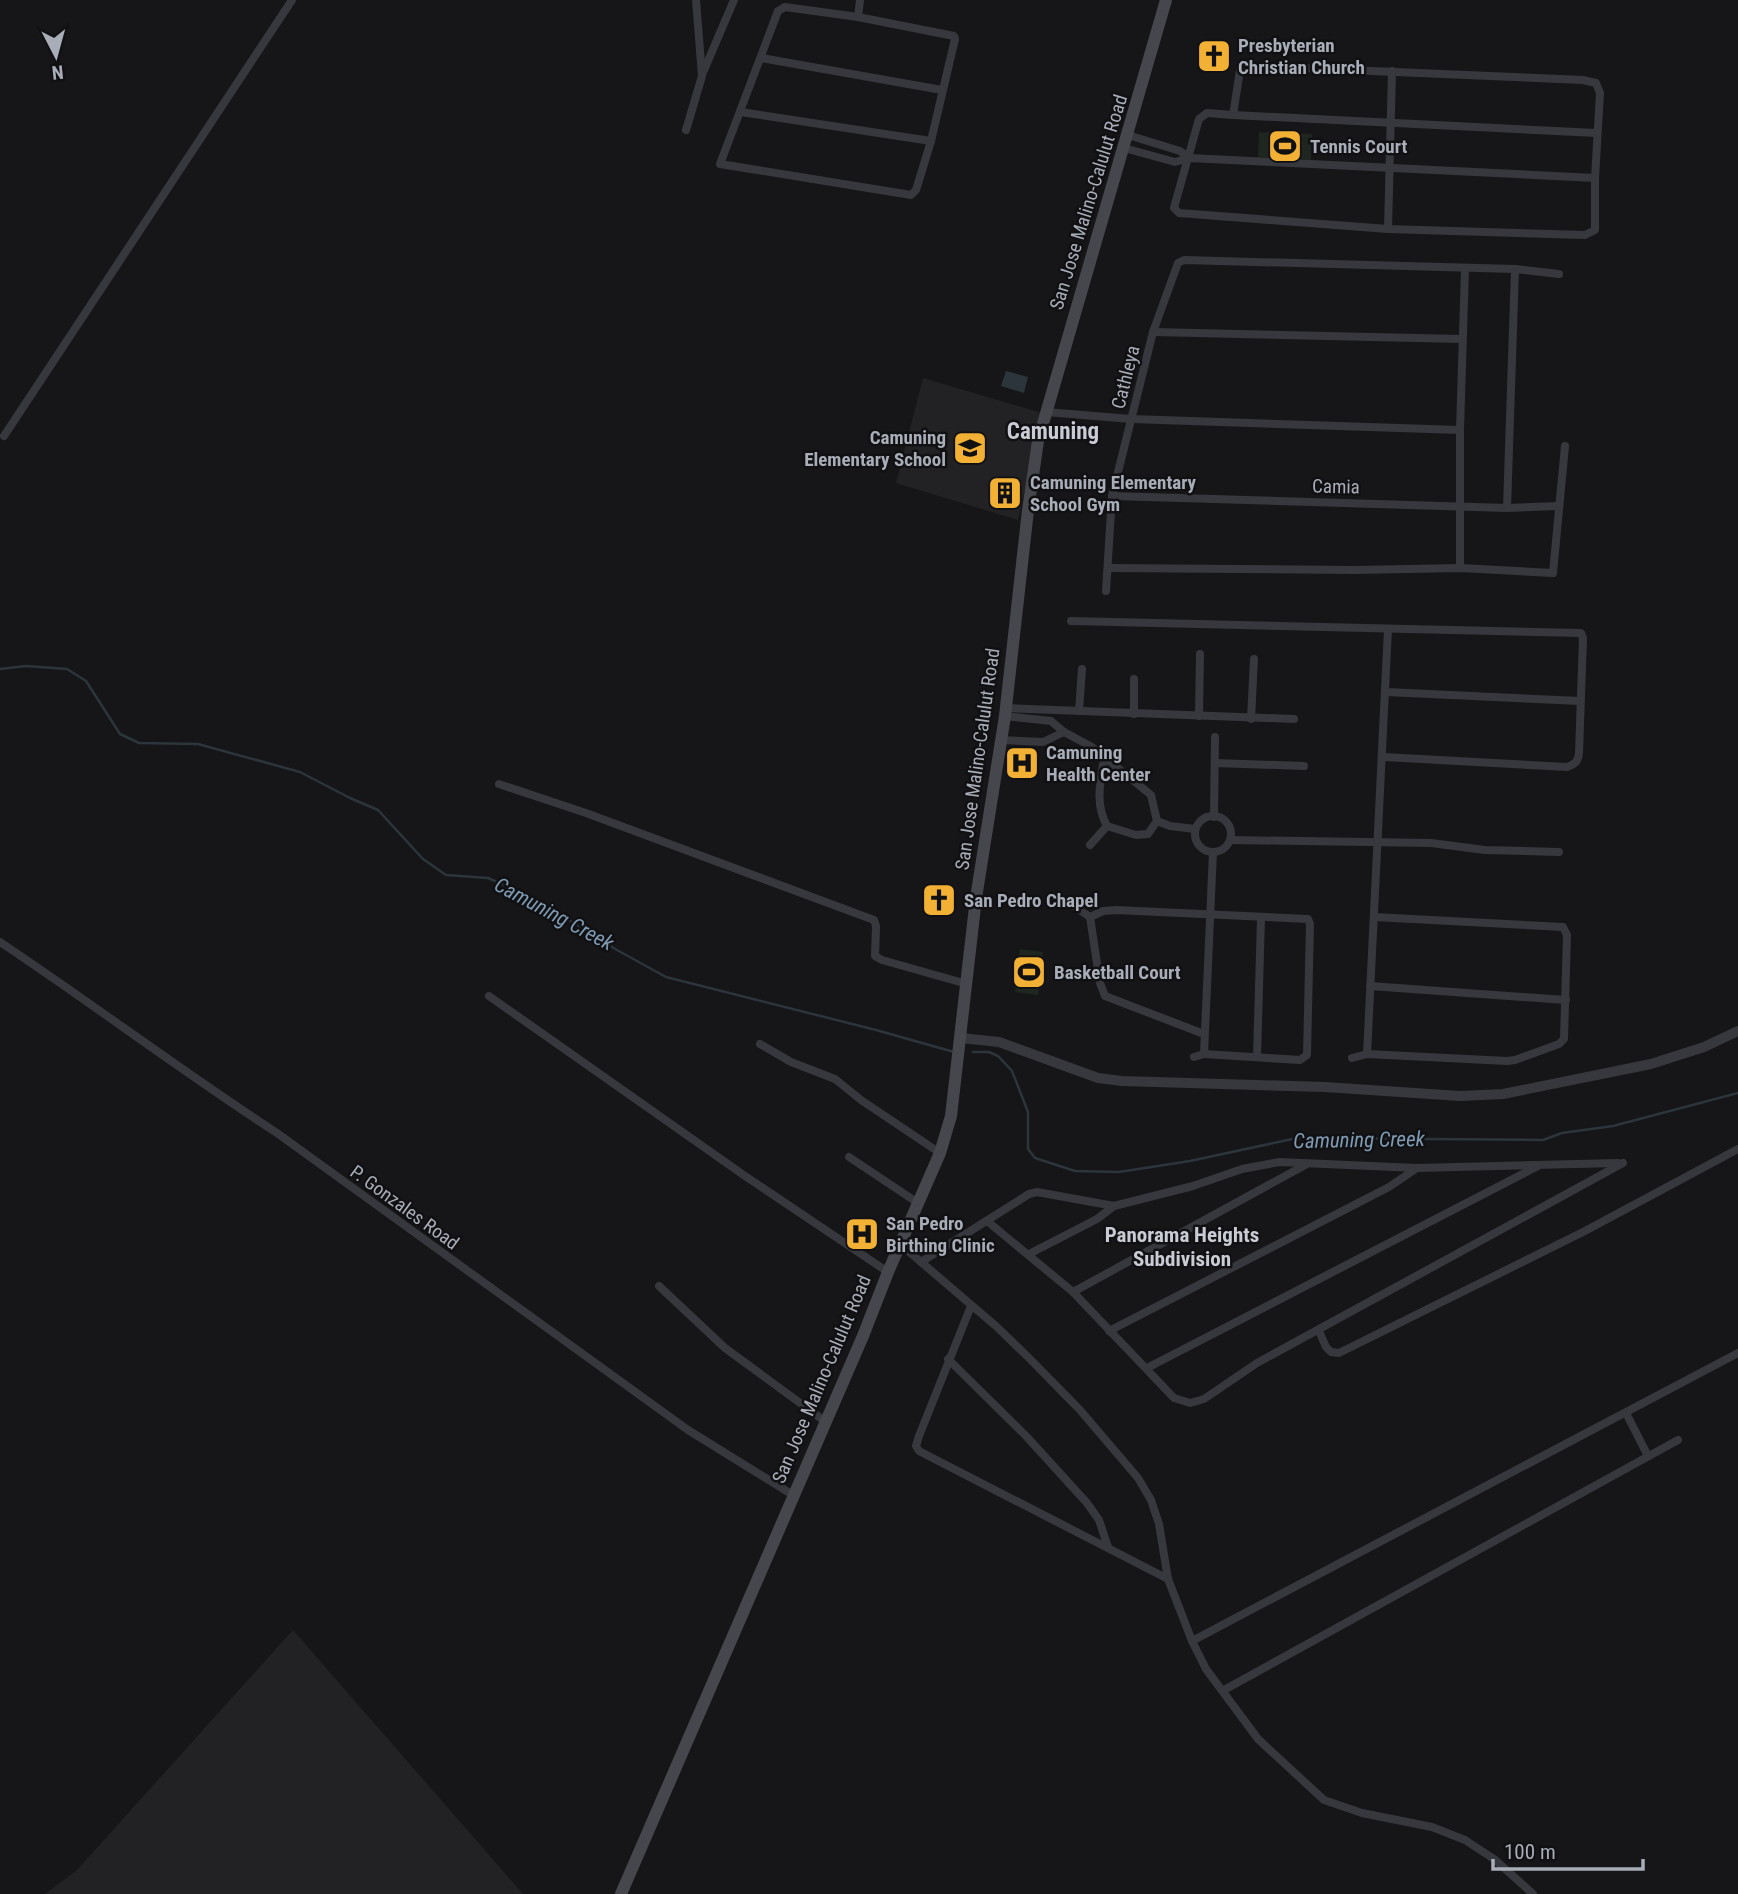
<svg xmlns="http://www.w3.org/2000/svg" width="1738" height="1894" viewBox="0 0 1738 1894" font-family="'Roboto Condensed',sans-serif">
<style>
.built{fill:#222225}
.green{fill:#1e261f}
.water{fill:#2c353c}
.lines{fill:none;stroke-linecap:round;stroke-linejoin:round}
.stream{stroke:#2c353c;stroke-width:2.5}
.minor{stroke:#37383d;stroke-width:8}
.tertiary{stroke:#37383d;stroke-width:10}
.secondary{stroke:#45474d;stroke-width:12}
.labels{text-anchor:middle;stroke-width:5;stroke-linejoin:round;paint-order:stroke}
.poi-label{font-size:19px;font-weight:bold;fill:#a8adb8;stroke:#111113;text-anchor:start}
.street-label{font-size:19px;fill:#a8adb8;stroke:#111113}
.water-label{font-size:21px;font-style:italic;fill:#7f9bb3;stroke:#111113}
.neighbourhood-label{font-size:21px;font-weight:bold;fill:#c9ccd4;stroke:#111113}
.quarter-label{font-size:23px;font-weight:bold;fill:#c9ccd4;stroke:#111113}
</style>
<rect width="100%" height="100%" fill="#161618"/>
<g class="built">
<polygon points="923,378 1042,413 1018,520 896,483"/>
<polygon points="293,1630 523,1894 45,1894 77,1870"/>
</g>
<g class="green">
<polygon points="1259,132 1312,134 1311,160 1258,157"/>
<polygon points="1020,949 1043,952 1038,995 1015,992"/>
</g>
<polygon class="water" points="1006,371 1028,377 1024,393 1001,386"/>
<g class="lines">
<g class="stream">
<polyline points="0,669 26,666 67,669 86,681 120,734 139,743 198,744 300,772 350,798 378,810 423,859 446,875 488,878 535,899 617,950 666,977 876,1030 954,1052"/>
<polyline points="973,1052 989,1052 998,1056 1012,1071 1028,1112 1028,1149 1035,1158 1075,1171 1119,1172 1190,1161 1297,1138 1543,1140 1562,1133 1613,1126 1738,1093"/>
</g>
<g class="minor">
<polygon points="785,7 858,17 954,36 955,39 931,141 916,190 911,195 720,164 778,11"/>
<polyline points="858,17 860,0"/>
<polyline points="761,58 942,90"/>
<polygon points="1252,66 1583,80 1596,83 1600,93 1595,178 1595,230 1585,235 1388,229 1179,213 1174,208 1175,204 1199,119 1207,113 1233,115 1240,70"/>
<polyline points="702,75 734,0"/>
<polyline points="741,112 931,141"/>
<polyline points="1233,115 1597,133"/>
<polyline points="686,130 702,76 696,0"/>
<polyline points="1128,135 1180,151 1189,158"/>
<polyline points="1124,148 1175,162 1189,158 1595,178"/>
<polyline points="1388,229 1392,71"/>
<polyline points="1153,332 1462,339"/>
<polyline points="1046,412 1131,419 1460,430"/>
<polyline points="4,436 292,0"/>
<polyline points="1112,496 1507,508 1558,506"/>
<polyline points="1507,508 1515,269"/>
<polyline points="1108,568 1355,570 1460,568 1553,573 1565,446"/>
<polyline points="1460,568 1460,430 1465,269"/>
<polyline points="1106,591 1112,496 1153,332 1178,263 1184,260 1515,269 1559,274"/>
<path d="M1071 621 1581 633 1583 638 1579 753C1578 762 1575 764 1567 767L1384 757"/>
<polyline points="1386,692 1580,701"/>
<polyline points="1005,708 1294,719"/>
<polyline points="1079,711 1082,669"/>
<polyline points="1134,714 1134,679"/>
<polyline points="1005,716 1051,721 1064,732 1092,747 1151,795 1157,821 1170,826 1195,829"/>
<polyline points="1199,716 1200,654"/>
<polyline points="1251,719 1254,659"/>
<polyline points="1001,740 1043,742 1064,732"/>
<path d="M1104 759C1100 783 1095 804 1107 826L1136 835 1148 834 1157 821"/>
<polyline points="1215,763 1304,766"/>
<polyline points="499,784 586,813 874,920 876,926 875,956 882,960 967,984"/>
<circle cx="1213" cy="834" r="18"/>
<polyline points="1214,817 1215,737"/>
<polyline points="1230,840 1431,843 1485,850 1559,852"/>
<polyline points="1090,845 1107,826"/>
<polyline points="1075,907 1090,917 1100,983 1105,996 1204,1034"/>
<polyline points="1090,917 1103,911 1116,910 1308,919 1310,924 1307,1055 1300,1060 1204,1054"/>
<path d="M0 942C93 1004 183 1072 277 1133L688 1430 793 1495"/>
<polyline points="1370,986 1566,1000"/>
<polyline points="489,996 745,1176 888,1272"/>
<polyline points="760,1044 791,1062 835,1079 861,1100 940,1153"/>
<polyline points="1367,1054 1388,629"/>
<polyline points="1194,1057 1204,1054 1213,852"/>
<polyline points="1257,1057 1261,918"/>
<polyline points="1352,1058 1367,1054 1507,1061 1515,1060 1559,1044 1564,1039 1567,935 1563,927 1374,917"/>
<polyline points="849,1157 918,1203"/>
<polyline points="987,1221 1073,1292 1174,1398 1190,1403 1204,1399 1257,1363 1623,1163"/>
<polyline points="900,1244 997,1327 1029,1358 1080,1410 1138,1478 1151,1500 1159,1524 1168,1579 1192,1641 1206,1669 1258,1739 1324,1800 1362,1813 1432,1827 1465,1840 1494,1859 1533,1894"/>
<polyline points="1029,1254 1097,1219 1114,1206"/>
<polyline points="921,1262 1029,1194 1037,1192 1114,1206 1193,1186 1242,1169 1279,1162 1417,1168 1618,1163"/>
<polyline points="659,1286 725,1348 826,1422"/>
<polyline points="1073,1292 1307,1164"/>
<polyline points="971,1306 919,1436 916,1446 919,1451 1168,1579"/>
<polyline points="1109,1331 1389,1187 1417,1168"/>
<polyline points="1319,1331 1326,1347 1331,1352 1339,1353 1585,1231 1738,1149"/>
<polyline points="948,1359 1026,1436 1087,1503 1099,1520 1108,1547"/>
<polyline points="1147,1368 1538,1166"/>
<polyline points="1626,1413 1648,1456"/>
<polyline points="1192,1641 1738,1353"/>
<polyline points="1224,1690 1678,1440"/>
</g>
<polyline class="tertiary" points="961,1038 999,1042 1098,1078 1122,1081 1325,1087 1460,1096 1503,1094 1651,1064 1704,1047 1738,1031"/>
<polyline class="secondary" points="621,1894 863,1336 888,1272 940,1153 951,1116 976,898 1005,716 1028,510 1038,441 1166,0"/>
</g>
<defs>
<g id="church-square" transform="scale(1.75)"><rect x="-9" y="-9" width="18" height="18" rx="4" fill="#f2b134" stroke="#111113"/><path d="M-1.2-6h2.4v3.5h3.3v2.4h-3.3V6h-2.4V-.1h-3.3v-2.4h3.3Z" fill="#111"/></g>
<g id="stadium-square" transform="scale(1.75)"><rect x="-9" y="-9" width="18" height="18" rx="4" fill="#f2b134" stroke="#111113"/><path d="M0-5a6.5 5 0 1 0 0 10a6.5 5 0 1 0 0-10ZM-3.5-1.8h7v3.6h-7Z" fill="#111"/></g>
<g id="school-square" transform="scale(1.75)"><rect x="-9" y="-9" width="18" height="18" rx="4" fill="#f2b134" stroke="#111113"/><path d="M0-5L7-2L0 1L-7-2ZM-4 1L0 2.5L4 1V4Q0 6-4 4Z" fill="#111"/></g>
<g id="building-square" transform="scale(1.75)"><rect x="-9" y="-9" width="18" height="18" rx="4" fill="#f2b134" stroke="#111113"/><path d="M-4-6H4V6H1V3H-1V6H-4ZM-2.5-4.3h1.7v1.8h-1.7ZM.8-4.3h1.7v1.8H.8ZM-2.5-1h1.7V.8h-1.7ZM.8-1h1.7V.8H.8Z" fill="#111"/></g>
<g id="hospital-square" transform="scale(1.75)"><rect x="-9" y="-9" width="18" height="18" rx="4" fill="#f2b134" stroke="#111113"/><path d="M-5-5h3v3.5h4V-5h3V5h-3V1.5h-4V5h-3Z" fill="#111"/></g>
</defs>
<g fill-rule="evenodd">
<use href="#church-square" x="1214" y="56"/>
<use href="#stadium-square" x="1285" y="146"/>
<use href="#school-square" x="970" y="448"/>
<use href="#building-square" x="1005" y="493"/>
<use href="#hospital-square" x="1022" y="763"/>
<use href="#church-square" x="939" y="900"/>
<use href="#stadium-square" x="1029" y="972"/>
<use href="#hospital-square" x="862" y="1234"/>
</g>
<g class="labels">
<g class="poi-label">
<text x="1238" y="52">Presbyterian<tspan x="1238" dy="22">Christian Church</tspan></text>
<text x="1310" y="153">Tennis Court</text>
<text x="946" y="444" text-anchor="end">Camuning<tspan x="946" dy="22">Elementary School</tspan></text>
<text x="1030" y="489">Camuning Elementary<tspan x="1030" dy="22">School Gym</tspan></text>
<text x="1046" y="759">Camuning<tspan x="1046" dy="22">Health Center</tspan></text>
<text x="964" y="907">San Pedro Chapel</text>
<text x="1054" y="979">Basketball Court</text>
<text x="886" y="1230">San Pedro<tspan x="886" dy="22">Birthing Clinic</tspan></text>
</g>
<g class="street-label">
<text transform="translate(1088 202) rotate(-73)" y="7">San Jose Malino-Calulut Road</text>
<text transform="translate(1125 377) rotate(-76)" y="7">Cathleya</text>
<text transform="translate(1336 486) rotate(1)" y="7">Camia</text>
<text transform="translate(977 759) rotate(-82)" y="7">San Jose Malino-Calulut Road</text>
<text transform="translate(405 1207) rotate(36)" y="7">P. Gonzales Road</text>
<text transform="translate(821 1379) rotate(-67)" y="7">San Jose Malino-Calulut Road</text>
</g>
<g class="water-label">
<text transform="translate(554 914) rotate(28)" y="7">Camuning Creek</text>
<text transform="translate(1359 1140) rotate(-1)" y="7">Camuning Creek</text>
</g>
<g class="neighbourhood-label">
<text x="1182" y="1242">Panorama Heights<tspan x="1182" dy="24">Subdivision</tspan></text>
</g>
<g class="quarter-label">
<text x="1053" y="439">Camuning</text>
</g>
</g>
<g transform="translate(56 56) rotate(174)" stroke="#111113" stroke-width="5" paint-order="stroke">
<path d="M0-5L12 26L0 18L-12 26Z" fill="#a8adb8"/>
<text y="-10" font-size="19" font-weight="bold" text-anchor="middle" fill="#a8adb8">N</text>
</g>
<path d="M1493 1859v10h150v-10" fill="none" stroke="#a8adb8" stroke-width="3.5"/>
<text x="1504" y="1859" font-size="21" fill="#a8adb8" stroke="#111113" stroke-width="5" paint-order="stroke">100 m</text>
</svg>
